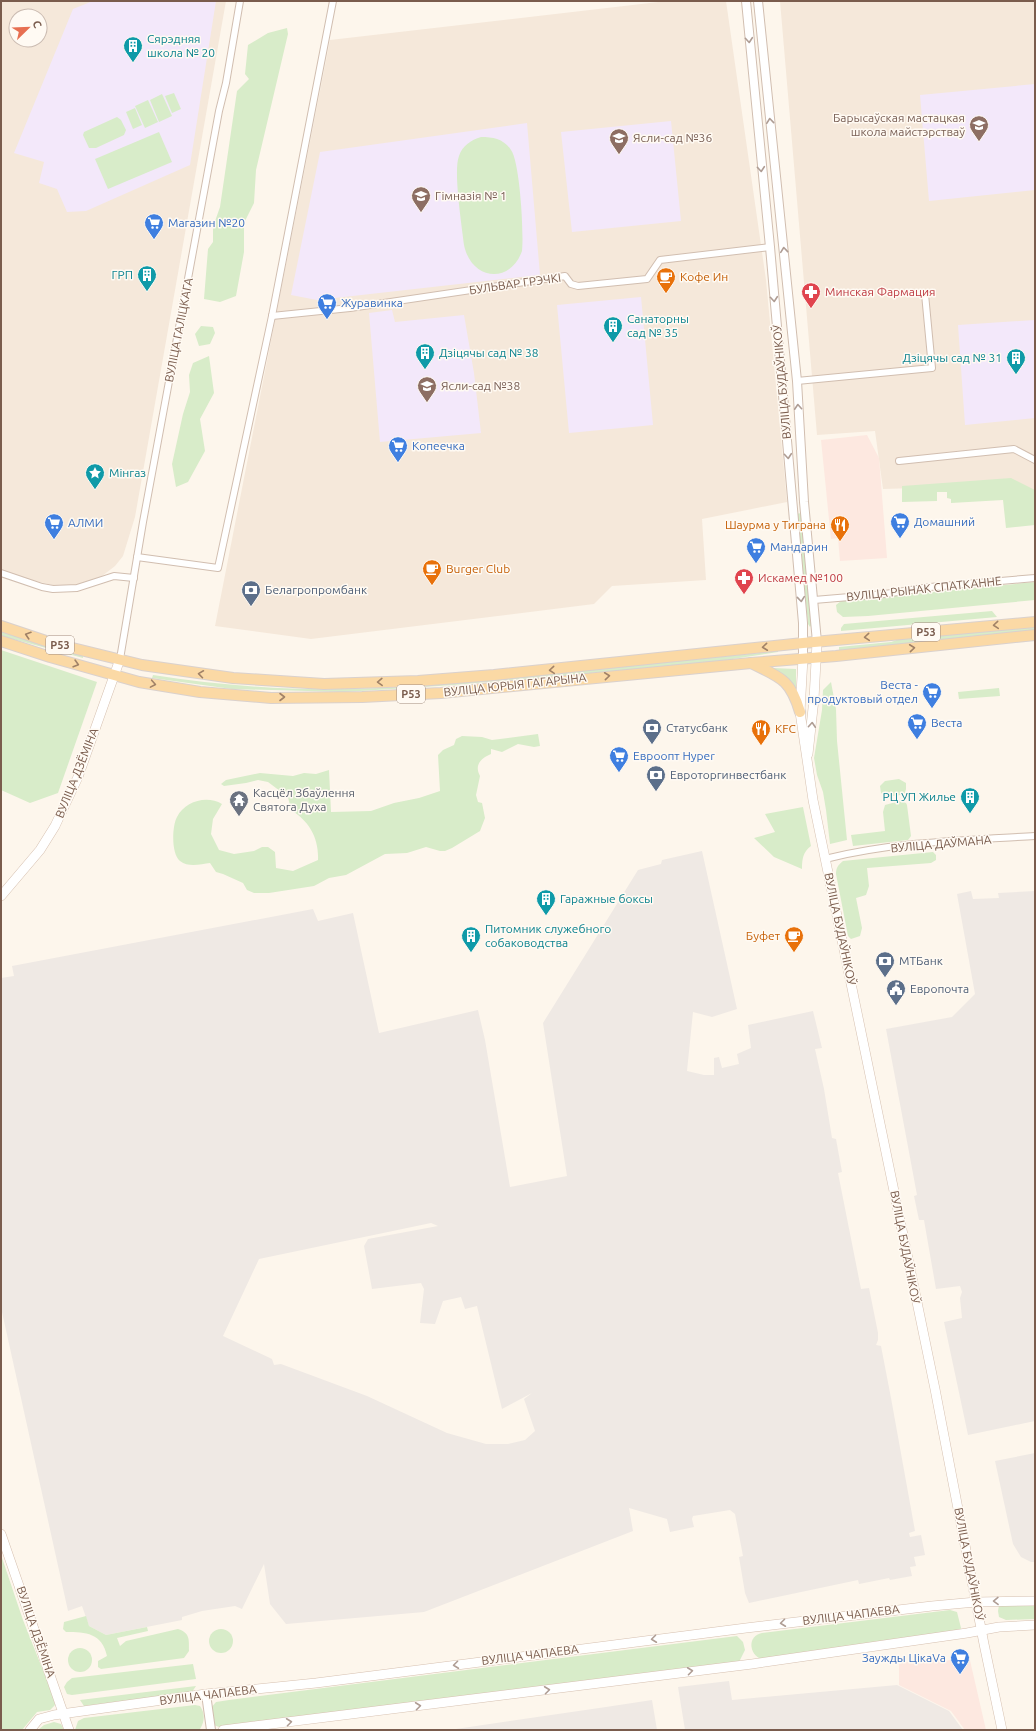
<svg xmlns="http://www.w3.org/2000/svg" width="1036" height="1731" viewBox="0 0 1036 1731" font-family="Ubuntu,sans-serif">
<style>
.residential{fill:#f5e8da;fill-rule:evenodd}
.commercial{fill:#fde8e0}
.industrial{fill:#efe9e4;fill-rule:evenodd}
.education{fill:#f3e8fa}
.green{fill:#d8ecc9}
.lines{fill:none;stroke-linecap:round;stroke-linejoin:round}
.minor-casing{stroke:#d1beb0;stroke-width:8}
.tertiary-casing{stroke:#d1beb0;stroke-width:10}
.secondary-casing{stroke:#d6c0b0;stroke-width:10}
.primary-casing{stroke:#dad1cd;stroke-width:12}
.minor{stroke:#fff;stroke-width:6}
.tertiary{stroke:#fff;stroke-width:8}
.secondary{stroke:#fff;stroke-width:9}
.primary{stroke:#fbd9a5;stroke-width:10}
.oneway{stroke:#af9d94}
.oneway2{stroke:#a18267}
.labels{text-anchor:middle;stroke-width:3;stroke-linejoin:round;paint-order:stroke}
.shield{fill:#fffaf3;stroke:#a28b7f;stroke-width:1}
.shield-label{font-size:11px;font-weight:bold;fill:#7a5c4d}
.culture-label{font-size:12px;fill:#0d838f;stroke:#fffaf3;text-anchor:start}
.education-label{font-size:12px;fill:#785e54;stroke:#fffaf3;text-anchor:start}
.shop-label{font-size:12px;fill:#366cbe;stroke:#fffaf3;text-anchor:start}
.food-label{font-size:12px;fill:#c56008;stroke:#fffaf3;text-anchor:start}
.street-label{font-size:12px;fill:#7a5c4d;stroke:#fffaf3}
.health-label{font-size:12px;fill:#be3a42;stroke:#fffaf3;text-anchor:start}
.service-label{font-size:12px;fill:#4e5e75;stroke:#fffaf3;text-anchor:start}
.worship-label{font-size:12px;fill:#5b616d;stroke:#fffaf3;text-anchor:start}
</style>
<rect width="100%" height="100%" fill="#fdf6ec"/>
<g class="residential">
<path d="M1 1H226L135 517 123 556 115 566 102 576 79 585H53L22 578 1 570ZM16 16H40V40H16Z"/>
<polygon points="667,1 726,1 766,280 787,502 702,519 706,580 612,586 594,604 311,639 215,626 330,40"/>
<polygon points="780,1 1035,1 1035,496 1013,485 883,489 875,431 817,435"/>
</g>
<g class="commercial">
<polygon points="867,435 879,458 887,558 840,561 838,538 831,539 821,440"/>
<polygon points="969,1656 986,1730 965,1730 951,1711 899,1685 899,1664 921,1659 945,1661"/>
</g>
<g class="industrial">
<path d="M702 851 737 1009 712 1017 693 1012 687 1071 704 1075H714V1058L719 1057 722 1068 739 1064 737 1054 751 1048 748 1025 813 1011 822 1048 815 1049 824 1089 832 1138 836 1139 842 1172 838 1173 861 1289 869 1288 878 1333V1340L876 1345 881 1346 891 1398 915 1531 909 1533 910 1537 921 1535 925 1555 914 1557 916 1566 910 1567 912 1576 890 1580 889 1578 859 1584 858 1580 749 1603 745 1593 739 1557 743 1556 735 1514 730 1510 693 1516 692 1519 694 1527 670 1532 667 1519 629 1508 633 1531 424 1612 286 1624 270 1604 264 1564 242 1609 235 1606 202 1611 182 1617V1620L106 1635 89 1626 82 1606 68 1611 2 1312H1V978L14 976 12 966 313 909 318 921 353 913 379 1033 478 1010 485 1040 510 1187 567 1176 543 1023 638 870 661 864 662 860ZM431 1223 438 1226 368 1239 364 1246 372 1289 421 1283 424 1289 420 1323 435 1324 443 1301 461 1297 465 1309 477 1306 502 1409 532 1393 524 1399 535 1431 525 1440 508 1444H486L447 1433 367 1396 281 1364 274 1365 272 1359 223 1336 259 1259Z"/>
<polygon points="971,891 973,899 999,898 998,893 1035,891 1035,1421 968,1435 944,1322 962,1318 960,1298 962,1292 960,1286 936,1289 924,1220 919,1220 914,1196 917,1195 886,1029 952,1017 975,994 957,894"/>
<polygon points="1035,1453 1035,1562 1031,1562 1021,1557 1013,1544 995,1461"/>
<polygon points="729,1681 732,1700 897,1685 949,1711 963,1730 685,1730 678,1687"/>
<polygon points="652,1700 657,1730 449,1730 606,1707"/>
</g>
<g class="education">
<polygon points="93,1 216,1 190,165 86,211 67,212 57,189 39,183 44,162 14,153 73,9"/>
<polygon points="1035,84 1035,190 929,201 920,95"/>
<polygon points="671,121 681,221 572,232 561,132"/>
<polygon points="527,123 540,275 317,300 291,295 320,152"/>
<polygon points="641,297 653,425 569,433 557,305"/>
<polygon points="392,310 395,322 464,315 474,373 481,433 380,442 369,313"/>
<polygon points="1035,320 1035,418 965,425 958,325"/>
</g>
<g class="green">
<polygon points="287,28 288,34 256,170 254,203 244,223 244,252 236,296 220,302 204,299 208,249 213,242 213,227 220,207 237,91 249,79 245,74 248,45 268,33"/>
<polygon points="174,93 181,109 172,113 165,96"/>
<polygon points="162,94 172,116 159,122 150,100"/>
<polygon points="148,100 158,122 145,128 135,106"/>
<polygon points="135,108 142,125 133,129 126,112"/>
<polygon points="117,117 121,120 126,130 124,135 96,148 89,148 83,135 84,132"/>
<polygon points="159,132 172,162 108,189 95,159"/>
<path d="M481 137C493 137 504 139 511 150 520 162 524 234 522 251 510 285 471 280 464 245 462 226 453 171 459 156 462 146 471 140 481 137Z"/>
<polygon points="201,326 213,327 215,333 210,344 199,346 195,334"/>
<polygon points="209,356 214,393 200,419 205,451 188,482 176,487 172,464 183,414 190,392 189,375 193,363"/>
<polygon points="1011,478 1035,490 1035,525 1006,528 1003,500 951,503 951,499 947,498 947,492 937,492 937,501 902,502 902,486"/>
<path d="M799 513 802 515 812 624 810 627 808 624C805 587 800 551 797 515Z"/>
<polygon points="1035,582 1035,600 868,616 843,617 837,612 836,605 841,601"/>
<polygon points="992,611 997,617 841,631 841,628 844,624"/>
<polygon points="1035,627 1035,630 839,651 839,647 891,642 900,639"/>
<polygon points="1,631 11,635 83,655 83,658 9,638 1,635"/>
<polygon points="1,650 97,682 58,793 30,803 1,790"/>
<path d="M778 651V652L706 663 454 685 344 692 232 689 152 678 153 675C216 685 281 690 344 689 418 688 491 680 564 672 636 665 707 658 778 651Z"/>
<polygon points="773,668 796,669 796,690 773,670"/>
<polygon points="831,682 836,709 837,741 847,840 830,844 826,810 823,792 817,775 814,758 822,710 823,690"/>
<polygon points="999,688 1000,696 959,699 958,692"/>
<path d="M538 734 540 746 534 747 518 744 502 752 491 749V754C481 758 474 765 480 776L476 795 478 802 482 803 485 818 480 831 452 848 445 851H440L426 847 407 853 385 854 346 875 329 878 314 886 269 893H254L247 890 243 883 223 874 216 872 210 863C201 864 189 868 180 861 171 854 172 826 177 817 185 801 207 795 222 804L213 819 211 834 219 850 234 854 254 851 262 847H268L275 852 276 868 293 871 318 860C319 838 309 821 291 810L288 797 268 782 258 780 246 783 224 786 221 784 226 780 260 773 293 776 304 773 316 774 329 770 331 812 371 811 394 803 419 798 440 791 438 755 443 750 454 745 456 739 462 736 482 737 492 740Z"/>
<path d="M899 779 906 783V789L905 793C898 797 887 797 881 793L880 786 885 781Z"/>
<polygon points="900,801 906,803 907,805 911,836 908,840 853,846 851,835 885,831 883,812 885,805"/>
<path d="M803 807 811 846C803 852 802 859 802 869L774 857 754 838 775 832 765 814Z"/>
<path d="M933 852 936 855V860L931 863 867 868 869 886 866 895 856 898 862 928 860 936 851 939 848 936 836 874C836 868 838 865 843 861Z"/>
<polygon points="1,1555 23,1620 54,1698 55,1705 50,1710 37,1712 22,1730 1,1730"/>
<polygon points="1035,1603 1035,1619 1006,1620 999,1617 998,1611 999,1605"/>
<path d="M950 1610 957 1612 961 1628 959 1631 761 1659C749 1654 747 1636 762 1633Z"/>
<path d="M86 1616 89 1626 106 1635 147 1627 148 1631 117 1638 120 1646 126 1641 178 1629C190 1633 189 1639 189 1651L184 1658 101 1669 98 1667V1661L107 1656C102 1633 86 1632 66 1632L63 1629 64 1622Z"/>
<circle cx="221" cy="1641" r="12"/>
<polygon points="737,1636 743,1642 745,1650 739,1662 219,1727 214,1725 211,1708 216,1702 229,1700"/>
<circle cx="80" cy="1660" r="12"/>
<polygon points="193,1664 196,1679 72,1695 67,1694 64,1687 67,1682 72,1678"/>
<polygon points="196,1686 192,1692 84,1706 80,1700"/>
<path d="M195 1705 200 1706C205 1713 205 1721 200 1729L196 1730H75L78 1721 84 1718Z"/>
<polygon points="54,1722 61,1724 64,1730 38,1730 44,1725"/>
</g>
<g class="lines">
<g class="minor-casing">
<g id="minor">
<polyline points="272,316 350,308 565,276 571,284 578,286 647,279 660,260 770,247"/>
<polyline points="797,381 932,368 925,294"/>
<polyline points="899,461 1014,449 1035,460"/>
<polyline points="137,557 218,568 272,316 333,1"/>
<polyline points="1,573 42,587 53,589 77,588 114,576 134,578"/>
<polyline points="814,600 885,594 930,587 1035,578"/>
<polyline points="120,659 143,522 219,111 226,83 240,1"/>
<path d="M825 859C893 842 965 840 1035 836"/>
</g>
</g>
<g class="tertiary-casing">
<g id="tertiary">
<polyline points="746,1 770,247 803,623 803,658"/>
<polyline points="758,1 797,381 804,502 817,642"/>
<polyline points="206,1694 211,1730"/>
</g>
</g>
<g class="secondary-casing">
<g id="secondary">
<polyline points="803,658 800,712 813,800 935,1389 984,1644 1002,1730"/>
<polyline points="808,754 814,699 817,642"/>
<polyline points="1,896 40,850 55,826 78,777 120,659"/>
<polyline points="1,1534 69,1730"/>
<polyline points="30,1730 39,1719 54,1715 206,1694 316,1683 746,1628 932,1606 976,1602 1035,1601"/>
<polyline points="223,1730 752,1664 967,1633 999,1627 1035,1625"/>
</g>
</g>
<g class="primary-casing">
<g id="primary">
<polyline points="1,626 52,643 142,665 233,678 324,684 418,681 494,675 803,643 1035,622"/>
<polyline points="1,641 50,657 139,682 200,692 271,698 362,697 441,693 751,663 836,656 1035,635"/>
<path d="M751 663C779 677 790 678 800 712"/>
</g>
</g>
<use href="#minor" class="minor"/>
<use href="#tertiary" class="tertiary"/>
<use href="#secondary" class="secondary"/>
<use href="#primary" class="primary"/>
</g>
<defs><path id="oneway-chevron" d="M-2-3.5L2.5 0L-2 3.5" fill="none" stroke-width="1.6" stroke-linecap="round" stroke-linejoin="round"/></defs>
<g class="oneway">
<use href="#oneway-chevron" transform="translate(749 40) rotate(85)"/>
<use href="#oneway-chevron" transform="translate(770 121) rotate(-96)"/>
<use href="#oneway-chevron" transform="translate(761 169) rotate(85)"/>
<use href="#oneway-chevron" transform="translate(784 250) rotate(-96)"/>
<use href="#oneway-chevron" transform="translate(774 299) rotate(85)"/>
<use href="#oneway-chevron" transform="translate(798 407) rotate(-94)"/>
<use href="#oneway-chevron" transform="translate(788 456) rotate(85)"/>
<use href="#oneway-chevron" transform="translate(801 599) rotate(84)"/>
<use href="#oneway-chevron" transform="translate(812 725) rotate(-86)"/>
<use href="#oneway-chevron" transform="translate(996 1601) rotate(179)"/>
<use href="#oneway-chevron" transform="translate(783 1623) rotate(173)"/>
<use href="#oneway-chevron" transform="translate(654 1639) rotate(173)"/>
<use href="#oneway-chevron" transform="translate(456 1665) rotate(173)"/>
<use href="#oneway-chevron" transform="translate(690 1671) rotate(-7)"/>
<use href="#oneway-chevron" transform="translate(547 1690) rotate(-7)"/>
<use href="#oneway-chevron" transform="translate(418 1706) rotate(-7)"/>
<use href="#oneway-chevron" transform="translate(289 1722) rotate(-7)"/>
</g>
<g class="oneway2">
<use href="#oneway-chevron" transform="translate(996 625) rotate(175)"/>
<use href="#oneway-chevron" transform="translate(28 635) rotate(-162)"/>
<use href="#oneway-chevron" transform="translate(867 637) rotate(175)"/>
<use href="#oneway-chevron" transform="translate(765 647) rotate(174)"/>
<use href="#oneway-chevron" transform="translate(912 648) rotate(-6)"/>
<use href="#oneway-chevron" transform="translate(76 664) rotate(16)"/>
<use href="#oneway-chevron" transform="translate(552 670) rotate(175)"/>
<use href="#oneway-chevron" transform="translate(201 674) rotate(-172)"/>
<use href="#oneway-chevron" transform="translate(607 676) rotate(-6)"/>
<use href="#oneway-chevron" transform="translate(380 682) rotate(178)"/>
<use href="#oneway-chevron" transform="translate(153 684) rotate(10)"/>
<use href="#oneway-chevron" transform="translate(282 697)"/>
</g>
<defs>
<g id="building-pin" transform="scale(1)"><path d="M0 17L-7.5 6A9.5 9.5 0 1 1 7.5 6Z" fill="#0f9aa8" stroke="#fffaf3"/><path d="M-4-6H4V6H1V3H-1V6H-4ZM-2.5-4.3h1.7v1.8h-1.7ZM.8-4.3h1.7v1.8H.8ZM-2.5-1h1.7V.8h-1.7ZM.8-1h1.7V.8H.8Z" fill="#fff"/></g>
<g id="school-pin" transform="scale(1)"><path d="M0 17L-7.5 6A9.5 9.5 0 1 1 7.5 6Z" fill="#8d6e63" stroke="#fffaf3"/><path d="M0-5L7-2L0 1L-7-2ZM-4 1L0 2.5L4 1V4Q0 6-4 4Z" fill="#fff"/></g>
<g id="supermarket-pin" transform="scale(1)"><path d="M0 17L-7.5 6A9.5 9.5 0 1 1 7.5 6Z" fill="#3f7fe0" stroke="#fffaf3"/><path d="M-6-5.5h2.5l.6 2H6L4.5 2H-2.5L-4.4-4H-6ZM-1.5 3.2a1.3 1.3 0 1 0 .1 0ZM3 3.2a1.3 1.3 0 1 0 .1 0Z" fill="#fff"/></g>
<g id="cafe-pin" transform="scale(1)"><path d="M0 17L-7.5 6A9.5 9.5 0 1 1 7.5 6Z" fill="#e8710a" stroke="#fffaf3"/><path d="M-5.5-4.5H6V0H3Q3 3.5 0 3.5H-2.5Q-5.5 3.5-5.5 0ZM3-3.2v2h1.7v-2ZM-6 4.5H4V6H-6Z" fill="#fff"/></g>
<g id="pharmacy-pin" transform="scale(1)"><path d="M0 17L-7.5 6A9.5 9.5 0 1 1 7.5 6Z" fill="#e0444e" stroke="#fffaf3"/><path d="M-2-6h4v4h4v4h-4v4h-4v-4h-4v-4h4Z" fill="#fff"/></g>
<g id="sight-pin" transform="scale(1)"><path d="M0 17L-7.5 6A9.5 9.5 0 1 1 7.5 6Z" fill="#0f9aa8" stroke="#fffaf3"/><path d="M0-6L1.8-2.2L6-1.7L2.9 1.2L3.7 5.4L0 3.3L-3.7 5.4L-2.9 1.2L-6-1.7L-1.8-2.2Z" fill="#fff"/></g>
<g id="restaurant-pin" transform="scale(1)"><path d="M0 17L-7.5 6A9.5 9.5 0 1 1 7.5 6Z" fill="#e8710a" stroke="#fffaf3"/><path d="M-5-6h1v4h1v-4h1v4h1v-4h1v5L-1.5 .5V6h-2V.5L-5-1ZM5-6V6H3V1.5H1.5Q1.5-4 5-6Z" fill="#fff"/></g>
<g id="bank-pin" transform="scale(1)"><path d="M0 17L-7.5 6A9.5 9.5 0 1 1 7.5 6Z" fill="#5c6f8a" stroke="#fffaf3"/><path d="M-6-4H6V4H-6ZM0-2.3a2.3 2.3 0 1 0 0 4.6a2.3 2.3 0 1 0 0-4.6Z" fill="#fff"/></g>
<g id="temple-pin" transform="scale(1)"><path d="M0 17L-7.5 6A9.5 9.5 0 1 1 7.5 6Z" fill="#6b7280" stroke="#fffaf3"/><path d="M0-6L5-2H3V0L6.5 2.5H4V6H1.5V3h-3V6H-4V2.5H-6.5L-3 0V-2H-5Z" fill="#fff"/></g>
<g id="civic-pin" transform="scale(1)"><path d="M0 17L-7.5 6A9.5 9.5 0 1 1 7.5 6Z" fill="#5c6f8a" stroke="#fffaf3"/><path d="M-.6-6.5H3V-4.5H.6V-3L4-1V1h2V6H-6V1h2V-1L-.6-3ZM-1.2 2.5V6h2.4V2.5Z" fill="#fff"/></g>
</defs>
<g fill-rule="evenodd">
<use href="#building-pin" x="133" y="46"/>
<use href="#school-pin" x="979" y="125"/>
<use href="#school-pin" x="619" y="138"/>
<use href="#school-pin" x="421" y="196"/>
<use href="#supermarket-pin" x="154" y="223"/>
<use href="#building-pin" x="147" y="275"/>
<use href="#cafe-pin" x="666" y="277"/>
<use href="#pharmacy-pin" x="811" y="292"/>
<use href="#supermarket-pin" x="327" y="303"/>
<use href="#building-pin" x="613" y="326"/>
<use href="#building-pin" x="425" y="353"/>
<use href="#building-pin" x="1016" y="358"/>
<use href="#school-pin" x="427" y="386"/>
<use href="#supermarket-pin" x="398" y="446"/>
<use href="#sight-pin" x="95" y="473"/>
<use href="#supermarket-pin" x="900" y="522"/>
<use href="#supermarket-pin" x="54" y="523"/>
<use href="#restaurant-pin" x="840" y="525"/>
<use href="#supermarket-pin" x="756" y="547"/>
<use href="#cafe-pin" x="432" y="569"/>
<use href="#pharmacy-pin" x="744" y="578"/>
<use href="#bank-pin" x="251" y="590"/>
<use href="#supermarket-pin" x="932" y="692"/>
<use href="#supermarket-pin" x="917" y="723"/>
<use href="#bank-pin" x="652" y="728"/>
<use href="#restaurant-pin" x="761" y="729"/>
<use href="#supermarket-pin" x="619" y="756"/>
<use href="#bank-pin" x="656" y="775"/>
<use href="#building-pin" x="970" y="797"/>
<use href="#temple-pin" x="239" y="800"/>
<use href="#building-pin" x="546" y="899"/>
<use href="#building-pin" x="471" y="936"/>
<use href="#cafe-pin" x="794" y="936"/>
<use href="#bank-pin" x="885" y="961"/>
<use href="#civic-pin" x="896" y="989"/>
<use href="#supermarket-pin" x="960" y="1658"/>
</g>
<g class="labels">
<g class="shield">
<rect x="912" y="623" width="28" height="18" rx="3"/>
<rect x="46" y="636" width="28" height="18" rx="3"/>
<rect x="397" y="685" width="28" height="18" rx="3"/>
</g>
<g class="shield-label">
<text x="926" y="636">Р53</text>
<text x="60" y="649">Р53</text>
<text x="411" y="698">Р53</text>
</g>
<g class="culture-label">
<text x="147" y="43">Сярэдняя<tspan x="147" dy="14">школа № 20</tspan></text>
<text x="133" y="279" text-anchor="end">ГРП</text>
<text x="627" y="323">Санаторны<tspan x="627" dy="14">сад № 35</tspan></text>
<text x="439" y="357">Дзіцячы сад № 38</text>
<text x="1002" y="362" text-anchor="end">Дзіцячы сад № 31</text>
<text x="109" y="477">Мінгаз</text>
<text x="956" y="801" text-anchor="end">РЦ УП Жилье</text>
<text x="560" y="903">Гаражные боксы</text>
<text x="485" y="933">Питомник служебного<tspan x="485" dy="14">собаководства</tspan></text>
</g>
<g class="education-label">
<text x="965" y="122" text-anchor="end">Барысаўская мастацкая<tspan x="965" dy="14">школа майстэрстваў</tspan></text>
<text x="633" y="142">Ясли-сад №36</text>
<text x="435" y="200">Гімназія № 1</text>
<text x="441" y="390">Ясли-сад №38</text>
</g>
<g class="shop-label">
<text x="168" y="227">Магазин №20</text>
<text x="341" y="307">Журавинка</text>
<text x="412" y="450">Копеечка</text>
<text x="914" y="526">Домашний</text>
<text x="68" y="527">АЛМИ</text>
<text x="770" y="551">Мандарин</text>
<text x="918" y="689" text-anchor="end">Веста -<tspan x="918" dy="14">продуктовый отдел</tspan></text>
<text x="931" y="727">Веста</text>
<text x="633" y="760">Евроопт Hyper</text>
<text x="946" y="1662" text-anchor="end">Заужды ЦікаVа</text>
</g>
<g class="food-label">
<text x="680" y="281">Кофе Ин</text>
<text x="826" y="529" text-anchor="end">Шаурма у Тиграна</text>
<text x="446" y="573">Burger Club</text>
<text x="775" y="733">KFC</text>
<text x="780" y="940" text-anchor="end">Буфет</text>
</g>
<g class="street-label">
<text transform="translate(515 284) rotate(-8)" y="4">БУЛЬВАР ГРЭЧКІ</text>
<text transform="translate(179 330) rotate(-79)" y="4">ВУЛІЦА ГАЛІЦКАГА</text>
<text transform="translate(782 382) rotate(-95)" y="4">ВУЛІЦА БУДАЎНІКОЎ</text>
<text transform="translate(924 589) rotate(-6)" y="4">ВУЛІЦА РЫНАК СПАТКАННЕ</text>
<text transform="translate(515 685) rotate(-6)" y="4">ВУЛІЦА ЮРЫЯ ГАГАРЫНА</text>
<text transform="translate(77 773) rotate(-68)" y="4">ВУЛІЦА ДЗЁМІНА</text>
<text transform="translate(941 844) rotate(-5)" y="4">ВУЛІЦА ДАЎМАНА</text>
<text transform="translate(840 929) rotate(78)" y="4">ВУЛІЦА БУДАЎНІКОЎ</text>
<text transform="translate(905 1247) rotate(79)" y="4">ВУЛІЦА БУДАЎНІКОЎ</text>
<text transform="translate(969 1564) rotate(79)" y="4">ВУЛІЦА БУДАЎНІКОЎ</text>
<text transform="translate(851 1615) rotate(-7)" y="4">ВУЛІЦА ЧАПАЕВА</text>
<text transform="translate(36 1632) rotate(71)" y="4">ВУЛІЦА ДЗЁМІНА</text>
<text transform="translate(530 1655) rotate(-7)" y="4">ВУЛІЦА ЧАПАЕВА</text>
<text transform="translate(208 1695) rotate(-7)" y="4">ВУЛІЦА ЧАПАЕВА</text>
</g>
<g class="health-label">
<text x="825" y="296">Минская Фармация</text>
<text x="758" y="582">Искамед №100</text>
</g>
<g class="service-label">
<text x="265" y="594">Белагропромбанк</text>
<text x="666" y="732">Статусбанк</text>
<text x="670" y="779">Евроторгинвестбанк</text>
<text x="899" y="965">МТБанк</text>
<text x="910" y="993">Европочта</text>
</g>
<g class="worship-label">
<text x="253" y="797">Касцёл Збаўлення<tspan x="253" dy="14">Святога Духа</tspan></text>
</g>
</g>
<rect width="1036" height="1731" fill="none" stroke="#7a5c4d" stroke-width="4"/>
<g transform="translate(28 28) rotate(67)"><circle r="19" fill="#fffaf3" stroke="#cabbb1"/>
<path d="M0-3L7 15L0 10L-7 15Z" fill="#e76f51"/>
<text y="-6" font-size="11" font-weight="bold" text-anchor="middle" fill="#7a5c4d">С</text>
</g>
</svg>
